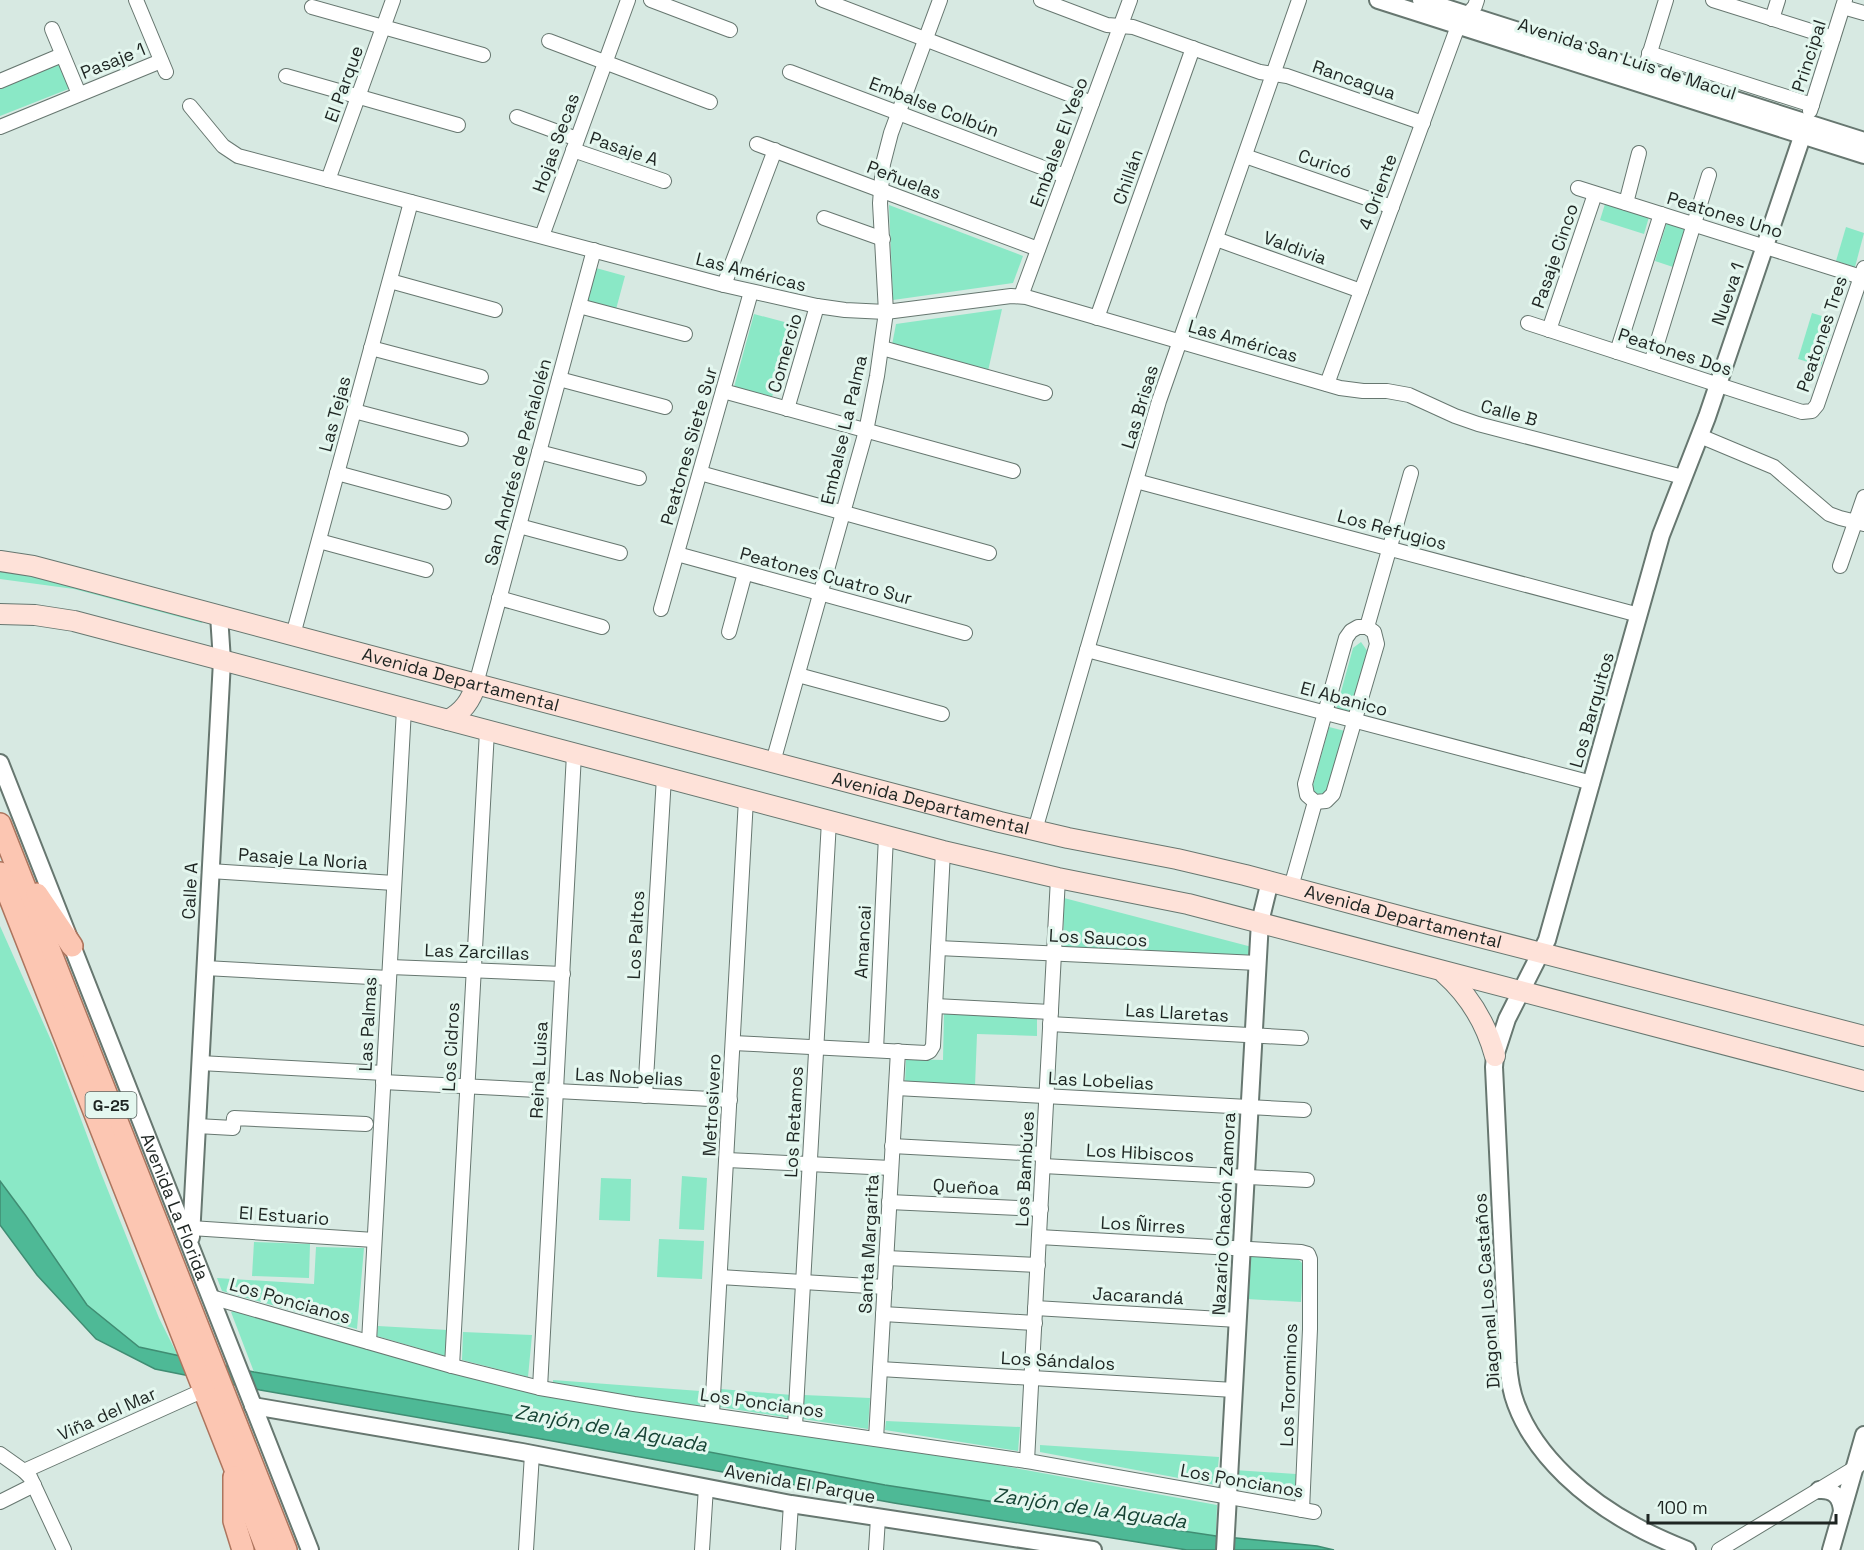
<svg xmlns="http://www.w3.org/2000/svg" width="1864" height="1550" viewBox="0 0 1864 1550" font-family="'Space Grotesk',sans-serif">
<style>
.green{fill:#8ae8c6}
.water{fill:#4eb996;stroke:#408d73;stroke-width:1.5}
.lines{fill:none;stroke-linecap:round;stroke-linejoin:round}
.minor-casing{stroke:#677770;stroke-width:16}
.tertiary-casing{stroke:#677770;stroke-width:20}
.secondary-casing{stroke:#677770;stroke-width:22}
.primary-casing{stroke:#ad755e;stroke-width:24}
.minor{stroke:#fff;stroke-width:14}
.tertiary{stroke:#fff;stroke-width:16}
.secondary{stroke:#fee2d9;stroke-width:20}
.primary{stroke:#fcc6b2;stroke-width:21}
.labels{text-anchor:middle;stroke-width:6;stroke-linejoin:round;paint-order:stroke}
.shield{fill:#e4f7ef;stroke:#596460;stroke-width:1.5}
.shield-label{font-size:16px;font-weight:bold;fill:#1e2522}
.street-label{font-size:18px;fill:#1e2522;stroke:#e4f7ef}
.water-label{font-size:20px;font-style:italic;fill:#154334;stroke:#e4f7ef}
</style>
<rect width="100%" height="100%" fill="#d7e9e2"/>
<g class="green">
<polygon points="60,60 71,88 0,116 0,83"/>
<polygon points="1605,204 1649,217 1644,234 1600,220"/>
<polygon points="889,205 1023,256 1013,283 893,300"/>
<polygon points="1667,222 1685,228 1673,267 1655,261"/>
<polygon points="1846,227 1864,233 1855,267 1836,261"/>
<polygon points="596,268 625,276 615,313 586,305"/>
<polygon points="1002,309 988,371 892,345 896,324"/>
<polygon points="1812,313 1835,320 1821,366 1798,359"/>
<polygon points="754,314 792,324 772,397 734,387"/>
<polygon points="0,567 204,618 202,623 74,589 0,579"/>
<polygon points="1361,642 1368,652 1351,714 1336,710 1353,648"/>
<polygon points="1329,727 1345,731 1327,793 1316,798 1312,789"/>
<polygon points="1064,898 1252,947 1251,958 1063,952"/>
<polygon points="0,926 54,1047 101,1173 159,1318 178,1356 139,1347 87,1305 26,1216 0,1181"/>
<polygon points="944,1013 1037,1016 1037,1036 977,1034 975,1086 905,1084 906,1059 943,1060"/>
<polygon points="682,1176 707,1178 704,1230 679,1229"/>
<polygon points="601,1178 631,1179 630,1221 599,1220"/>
<polygon points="659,1239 704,1241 702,1279 657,1277"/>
<polygon points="254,1242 310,1244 309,1278 252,1276"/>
<polygon points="316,1247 364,1248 357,1329 222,1291 217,1278 314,1284"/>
<polygon points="1249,1255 1297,1258 1303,1264 1301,1302 1247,1299"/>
<polygon points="236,1310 376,1352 522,1391 642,1412 748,1425 872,1446 993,1464 1217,1505 1216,1536 885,1485 544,1421 254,1372 231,1312"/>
<polygon points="378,1326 448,1330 445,1356 377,1336"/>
<polygon points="463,1332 532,1335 528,1377 462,1360"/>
<polygon points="553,1380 700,1391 700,1406 553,1385"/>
<polygon points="721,1389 792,1395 790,1418 720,1407"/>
<polygon points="804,1395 870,1398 868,1429 803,1419"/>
<polygon points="886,1421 1020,1427 1018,1451 885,1430"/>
<polygon points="1040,1445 1219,1457 1216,1485 1040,1452"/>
<polygon points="1234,1470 1296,1474 1295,1498 1233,1488"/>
</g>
<polygon class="water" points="0,1181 26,1216 87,1305 139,1347 254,1372 544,1421 885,1485 1143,1525 1216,1536 1317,1546 1334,1550 1187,1550 894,1503 536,1438 260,1390 155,1369 96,1339 37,1275 0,1225"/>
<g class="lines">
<g class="minor-casing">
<g id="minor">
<polyline points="136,0 166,72"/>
<polyline points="651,0 730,30"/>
<polyline points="823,0 1092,103"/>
<polyline points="1041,0 1107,25 1133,27 1260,72 1287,76 1423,123"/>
<polyline points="1713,0 1833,38"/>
<polyline points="312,7 483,55"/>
<polyline points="1843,7 1864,13"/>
<polyline points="1772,19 1778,0"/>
<polyline points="52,29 79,94"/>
<polyline points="549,41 710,102"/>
<polyline points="1649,53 1812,105"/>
<polyline points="1647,62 1666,0"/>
<polyline points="790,72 1065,176"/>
<polyline points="286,76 458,125"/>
<polyline points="0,81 62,55"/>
<polyline points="190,106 223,146 238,156 724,285 817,306 845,310 886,312 1011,296 1026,297 1340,388 1363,391 1387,391 1409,395 1455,416 1478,424 1683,477"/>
<polyline points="1810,111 1845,0"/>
<polyline points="517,117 577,139"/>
<polyline points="0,127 161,61"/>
<polyline points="757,144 1038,249"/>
<polyline points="573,150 664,181"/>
<polyline points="1245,156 1392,207"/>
<polyline points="328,180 393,0"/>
<polyline points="1578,188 1861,277"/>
<polyline points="1626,203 1639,153"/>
<polyline points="824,218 883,239"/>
<polyline points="542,236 628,0"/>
<polyline points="1216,239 1361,291"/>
<polyline points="390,281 495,310"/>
<polyline points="724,285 775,150"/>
<polyline points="1021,296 1130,0"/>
<polyline points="579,306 685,334"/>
<polyline points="1097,318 1193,48"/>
<polyline points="1528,323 1802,412 1812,411 1817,405 1864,268"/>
<polyline points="1549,330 1595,194"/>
<polyline points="371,348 481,377"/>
<polyline points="882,348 1045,393"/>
<polyline points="1617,352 1661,214"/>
<polyline points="1651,363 1709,175"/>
<polyline points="559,379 665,407"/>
<polyline points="1327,384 1458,26 1475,6 1477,0"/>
<polyline points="723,391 1013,471"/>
<polyline points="787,409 817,306"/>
<polyline points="354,411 461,439"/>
<polyline points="1700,436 1774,467 1829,514 1840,518 1864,524"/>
<polyline points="539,452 639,478"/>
<polyline points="337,473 444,502"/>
<polyline points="700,473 989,553"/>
<polyline points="1136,481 1639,615"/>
<polyline points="519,526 620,553"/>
<polyline points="319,541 426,570"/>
<polyline points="677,554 965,633"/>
<polyline points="1840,566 1864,497"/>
<polyline points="499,598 602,627"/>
<polyline points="661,609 751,292"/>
<polygon points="1358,627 1367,627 1374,632 1377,644 1333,794 1326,801 1315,802 1307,795 1305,784 1346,638 1351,631"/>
<polyline points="1367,627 1411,473"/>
<polyline points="729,632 745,573"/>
<polyline points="293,635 411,202"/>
<polyline points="1087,650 1592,783"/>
<polyline points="798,675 942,714"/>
<polyline points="476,684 594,250"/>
<polyline points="773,762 866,431 877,376 886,312 880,203 883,164 891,133 940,0"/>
<polyline points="1035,830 1159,401 1299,0"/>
<polyline points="210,871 394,883"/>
<polyline points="1291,887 1315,802"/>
<polyline points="938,948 1258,963"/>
<polyline points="390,967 563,974"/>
<polyline points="205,968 389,978"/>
<polyline points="935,1006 1051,1012"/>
<polyline points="1050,1024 1301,1038"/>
<polyline points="733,1043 926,1053 930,1051 933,1046 943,851"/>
<polyline points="876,1050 886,836"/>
<polyline points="200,1063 384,1073"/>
<polyline points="383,1082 730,1100"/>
<polyline points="896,1088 1304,1110"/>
<polyline points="645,1096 664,777"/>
<polyline points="197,1126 233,1128 234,1118 366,1124"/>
<polyline points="892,1146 1043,1154"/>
<polyline points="727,1160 891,1168"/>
<polyline points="1043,1166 1307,1180"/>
<polyline points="889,1202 1041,1209"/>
<polyline points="191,1228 374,1240"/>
<polyline points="1039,1237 1301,1252 1308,1254 1310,1259 1310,1329 1302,1510"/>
<polyline points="886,1258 1038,1265"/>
<polyline points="720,1277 885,1287"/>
<polyline points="211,1297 452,1366 540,1388 634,1404 1033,1462 1314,1512"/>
<polyline points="1035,1308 1238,1320"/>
<polyline points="883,1314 1035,1323"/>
<polyline points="369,1342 404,709"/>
<polyline points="452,1366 487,731"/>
<polyline points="880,1369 1234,1390"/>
<polyline points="540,1388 574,754"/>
<polyline points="712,1414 746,799"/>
<polyline points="795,1426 829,821"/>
<polyline points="876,1439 898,1051"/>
<polyline points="0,1454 24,1471 30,1477 64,1550"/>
<polyline points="1027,1461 1058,878"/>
<polyline points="24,1471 204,1390"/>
<polyline points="0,1502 34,1485"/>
<polyline points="526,1550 532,1454"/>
<polyline points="702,1550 706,1487"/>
<polyline points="788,1550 791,1504"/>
<polyline points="876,1550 878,1518"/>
<polyline points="1719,1550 1858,1466"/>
</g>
</g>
<g class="tertiary-casing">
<g id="tertiary">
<polyline points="1378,0 1864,155"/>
<polyline points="1421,0 1864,141"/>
<path id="s1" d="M0 763 310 1550"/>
<polyline points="191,1237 222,661 219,615"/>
<polyline points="253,1406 522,1452 791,1504 1093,1550"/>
<path d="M1819 1490C1834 1489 1841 1497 1842 1511"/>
<polyline points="1225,1550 1259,939 1260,922 1270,881"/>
<path d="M1687 1550C1670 1543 1653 1536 1637 1527 1588 1501 1536 1458 1516 1404 1511 1391 1509 1377 1508 1363L1494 1067 1495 1056 1507 1019 1547 940 1661 535 1707 417 1807 122"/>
<polyline points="1831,1550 1864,1435"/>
</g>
</g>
<g class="secondary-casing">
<g id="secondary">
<path id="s2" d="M0 561 33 566 86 580 476 684 1000 822 1068 838 1177 859 1245 875 1429 924 1864 1036"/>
<polyline points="0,614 35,615 74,621 943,851 1058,878 1188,904 1864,1081"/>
<path d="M448 720C463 712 471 701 476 684"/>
<path d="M1444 973C1470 996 1486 1023 1495 1056"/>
</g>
</g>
<g class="primary-casing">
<g id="primary">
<polyline points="0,824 286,1550"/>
<polyline points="0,873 267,1550"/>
<polyline points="37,894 72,946"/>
<polyline points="234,1477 234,1521 243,1550"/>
</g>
</g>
<use href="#minor" class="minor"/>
<use href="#tertiary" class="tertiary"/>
<use href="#secondary" class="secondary"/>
<use href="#primary" class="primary"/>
</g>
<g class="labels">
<rect class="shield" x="85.5" y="1092" width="51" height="26" rx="4.5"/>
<g class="shield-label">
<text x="111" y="1111">G-25</text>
</g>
<g class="street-label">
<text transform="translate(1809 56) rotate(-72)" y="6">Principal</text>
<text transform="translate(1627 59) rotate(18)" y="6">Avenida San Luis de Macul</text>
<text transform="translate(113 61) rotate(-22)" y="6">Pasaje 1</text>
<text transform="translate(1354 80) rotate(19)" y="6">Rancagua</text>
<text transform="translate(344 84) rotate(-70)" y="6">El Parque</text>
<text transform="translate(934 107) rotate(21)" y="6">Embalse Colbún</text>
<text transform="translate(1059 142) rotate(-70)" y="6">Embalse El Yeso</text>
<text transform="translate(556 143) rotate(-70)" y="6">Hojas Secas</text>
<text transform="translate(624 149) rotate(19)" y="6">Pasaje A</text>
<text transform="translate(1325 164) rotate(19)" y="6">Curicó</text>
<text transform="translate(1128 177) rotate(-71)" y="6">Chillán</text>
<text transform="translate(904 180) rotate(21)" y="6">Peñuelas</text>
<text transform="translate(1378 192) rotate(-70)" y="6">4 Oriente</text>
<text transform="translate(1725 215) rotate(17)" y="6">Peatones Uno</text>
<text transform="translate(1295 248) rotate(20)" y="6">Valdivia</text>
<text transform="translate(1555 256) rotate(-71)" y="6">Pasaje Cinco</text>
<text transform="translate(751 272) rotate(14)" y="6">Las Américas</text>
<text transform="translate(1728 294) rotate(-71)" y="6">Nueva 1</text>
<text transform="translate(1822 334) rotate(-71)" y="6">Peatones Tres</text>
<text transform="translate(1243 341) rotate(16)" y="6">Las Américas</text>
<text transform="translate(1675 352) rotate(18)" y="6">Peatones Dos</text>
<text transform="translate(785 353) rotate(-74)" y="6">Comercio</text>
<text transform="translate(1140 407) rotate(-73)" y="6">Las Brisas</text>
<text transform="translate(1509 413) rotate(15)" y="6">Calle B</text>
<text transform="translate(335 414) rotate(-75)" y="6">Las Tejas</text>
<text transform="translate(844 430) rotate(-77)" y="6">Embalse La Palma</text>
<text transform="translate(689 446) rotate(-74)" y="6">Peatones Siete Sur</text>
<text transform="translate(518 462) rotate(-75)" y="6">San Andrés de Peñalolén</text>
<text transform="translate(1392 530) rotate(15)" y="6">Los Refugios</text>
<text transform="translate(826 576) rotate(15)" y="6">Peatones Cuatro Sur</text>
<text dy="6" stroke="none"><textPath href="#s2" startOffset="476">Avenida Departamental</textPath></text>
<text transform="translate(1344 699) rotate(15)" y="6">El Abanico</text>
<text transform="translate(1592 710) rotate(-74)" y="6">Los Barquitos</text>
<text dy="6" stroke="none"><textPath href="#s2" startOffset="962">Avenida Departamental</textPath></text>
<text transform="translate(303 859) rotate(4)" y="6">Pasaje La Noria</text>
<text transform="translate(190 891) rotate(-87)" y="6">Calle A</text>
<text dy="6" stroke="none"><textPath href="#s2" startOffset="1448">Avenida Departamental</textPath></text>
<text transform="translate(636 935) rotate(-87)" y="6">Los Paltos</text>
<text transform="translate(1098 938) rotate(3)" y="6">Los Saucos</text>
<text transform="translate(863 942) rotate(-87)" y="6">Amancai</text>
<text transform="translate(477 952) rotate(2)" y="6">Las Zarcillas</text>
<text transform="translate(1177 1013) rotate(3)" y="6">Las Llaretas</text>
<text transform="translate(368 1024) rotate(-87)" y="6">Las Palmas</text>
<text transform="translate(451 1047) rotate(-87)" y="6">Los Cidros</text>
<text transform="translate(539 1070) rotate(-87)" y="6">Reina Luisa</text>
<text transform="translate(629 1077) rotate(3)" y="6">Las Nobelias</text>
<text transform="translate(1101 1081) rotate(3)" y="6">Las Lobelias</text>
<text transform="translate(712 1105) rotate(-87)" y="6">Metrosivero</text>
<text transform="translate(794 1122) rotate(-87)" y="6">Los Retamos</text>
<text transform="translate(1140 1153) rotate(3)" y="6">Los Hibiscos</text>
<text transform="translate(1025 1169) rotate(-87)" y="6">Los Bambúes</text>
<text transform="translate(966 1187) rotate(3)" y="6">Queñoa</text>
<text dy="6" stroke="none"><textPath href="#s1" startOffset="477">Avenida La Florida</textPath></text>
<text transform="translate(1224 1214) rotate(-87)" y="6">Nazario Chacón Zamora</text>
<text transform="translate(284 1216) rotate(4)" y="6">El Estuario</text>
<text transform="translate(1143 1225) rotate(3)" y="6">Los Ñirres</text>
<text transform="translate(869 1244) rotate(-87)" y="6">Santa Margarita</text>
<text transform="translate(1487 1291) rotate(-94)" y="6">Diagonal Los Castaños</text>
<text transform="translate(1138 1296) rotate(3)" y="6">Jacarandá</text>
<text transform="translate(290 1301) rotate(16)" y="6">Los Poncianos</text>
<text transform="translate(1058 1361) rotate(3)" y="6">Los Sándalos</text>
<text transform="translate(1289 1385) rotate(-88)" y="6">Los Torominos</text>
<text transform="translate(762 1403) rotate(8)" y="6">Los Poncianos</text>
<text transform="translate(107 1414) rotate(-24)" y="6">Viña del Mar</text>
<text transform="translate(1242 1481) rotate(10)" y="6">Los Poncianos</text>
<text transform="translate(800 1484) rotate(10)" y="6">Avenida El Parque</text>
</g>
<g class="water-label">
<text transform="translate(611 1428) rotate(10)" y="7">Zanjón de la Aguada</text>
<text transform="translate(1090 1508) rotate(8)" y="7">Zanjón de la Aguada</text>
</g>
</g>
<path d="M1648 1514v9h188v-9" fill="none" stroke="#1e2522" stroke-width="3"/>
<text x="1657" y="1514" font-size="18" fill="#1e2522" stroke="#e4f7ef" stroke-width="4.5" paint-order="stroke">100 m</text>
</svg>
